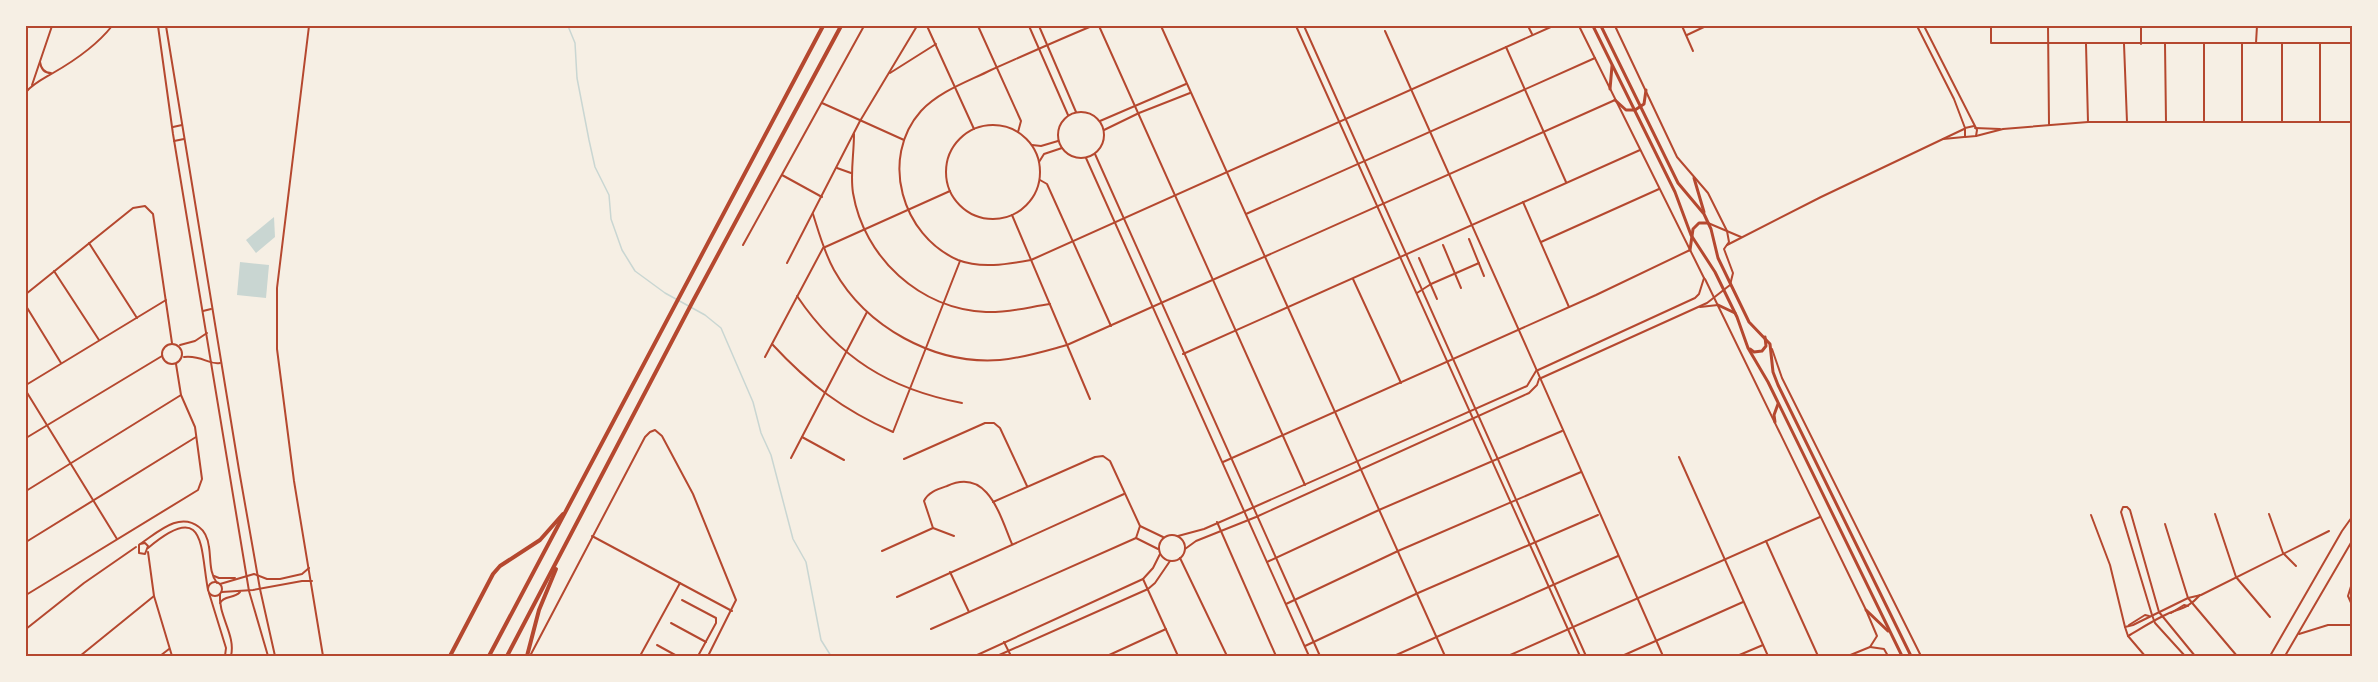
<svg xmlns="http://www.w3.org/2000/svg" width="2378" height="682" viewBox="0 0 2378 682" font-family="'Noto Sans',sans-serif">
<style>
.water{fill:#c9d6d2}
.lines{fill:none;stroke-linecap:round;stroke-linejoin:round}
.stream{stroke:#c9d6d2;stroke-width:1.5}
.minor{stroke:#b5482f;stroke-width:2}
.tertiary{stroke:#b5482f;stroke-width:2}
.secondary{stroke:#b5482f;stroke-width:3}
.motorway{stroke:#b5482f;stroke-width:4}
.neatline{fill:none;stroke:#b5482f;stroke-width:2}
</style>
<rect width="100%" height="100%" fill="#f6efe4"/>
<g class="water">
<polygon points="274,217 275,237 256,253 246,240"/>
<polygon points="240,262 269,265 266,298 237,295"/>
</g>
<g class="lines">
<polyline class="stream" points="568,26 575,43 577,78 589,140 595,167 609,195 611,219 622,250 635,271 665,293 705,315 721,328 753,402 761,433 771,455 793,539 806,562 821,640 831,656"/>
<g class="minor">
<polyline points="309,26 277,288 277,349 294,481 323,656"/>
<polyline points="927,26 974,129"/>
<polyline points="978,26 1021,121 1018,132"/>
<path d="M1092 26C1058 40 1025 55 991 70 967 82 940 91 921 111 879 158 902 236 958 260 981 269 1008 264 1031 260L1553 26"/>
<polyline points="1099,26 1305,485"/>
<polyline points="1161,26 1445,656"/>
<polyline points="1528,26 1532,34"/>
<polyline points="1579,26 1704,278"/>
<polyline points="1615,26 1677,157 1708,193 1727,231"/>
<polyline points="1682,26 1693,51"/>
<polyline points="1743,26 1743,27"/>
<polyline points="1991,26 1991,43 2352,43"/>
<polyline points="2048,26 2049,124"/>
<path d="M1385 31C1479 238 1571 448 1663 656"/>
<polyline points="1687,35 1706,26"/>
<polyline points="2256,43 2257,26"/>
<polyline points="2282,43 2282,122"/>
<polyline points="2320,43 2320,122"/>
<polyline points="2086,44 2088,122"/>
<polyline points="2124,44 2127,122"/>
<polyline points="2141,44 2141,26"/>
<polyline points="2165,44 2166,122"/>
<polyline points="2204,44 2204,122"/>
<polyline points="1506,47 1566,182"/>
<path d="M40 62C41 69 44 73 51 73"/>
<polyline points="890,73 936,44"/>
<polyline points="32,85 52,26"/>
<path d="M26 92C34 83 43 79 53 73 74 61 97 45 112 26"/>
<polyline points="822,103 904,140"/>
<polyline points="1100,121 1186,84"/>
<polyline points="2242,122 2242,43"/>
<circle cx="993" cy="172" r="47"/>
<polyline points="173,127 182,125"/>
<polyline points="1104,130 1139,113 1190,93"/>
<path d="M854 134C854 154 850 174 853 193 864 258 920 309 986 312 1007 313 1029 307 1050 304"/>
<polyline points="174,141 184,139"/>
<polyline points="1032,145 1041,146 1058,141"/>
<polyline points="1039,162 1044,154 1062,148"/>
<polyline points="837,168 851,173"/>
<polyline points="782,175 822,197"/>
<polyline points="1040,180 1047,184 1111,326"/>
<polyline points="1523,202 1569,307"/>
<path d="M813 214C819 233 824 252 834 270 866 327 934 365 1000 360 1023 358 1045 351 1067 345L1615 100"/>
<polyline points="1246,214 1595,58"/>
<polyline points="1012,215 1090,399"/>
<polyline points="1469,239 1484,276"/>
<polyline points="1541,242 1659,189"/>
<polyline points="89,243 137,318"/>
<polyline points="743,245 864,26"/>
<polyline points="1443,245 1461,288"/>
<polyline points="1419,258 1437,299"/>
<polyline points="787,263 860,121 917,26"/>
<polyline points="54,271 99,340"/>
<polyline points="1353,279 1401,383"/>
<polyline points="1417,293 1431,284 1479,263"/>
<polyline points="26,294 133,208 145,206 153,214 172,343"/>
<path d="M797 296C839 358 889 389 962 403"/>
<polyline points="26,306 61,363"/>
<polyline points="203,311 211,309"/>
<circle cx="172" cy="354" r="10"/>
<path d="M772 344C809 384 843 410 893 432L960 261"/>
<polyline points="180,345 195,341 207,333"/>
<polyline points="1183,354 1640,150"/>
<path d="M184 357C203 355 207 365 220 363"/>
<polyline points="765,357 823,248 950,191"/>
<polyline points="26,385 166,300"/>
<polyline points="26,391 117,539"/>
<polyline points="802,437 844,460"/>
<polyline points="26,438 162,356"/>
<polyline points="1679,457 1768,656"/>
<polyline points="791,458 867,312"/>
<polyline points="904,459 985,423 994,423 1000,428 1027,486"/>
<polyline points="1223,462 1596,295 1690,250"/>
<polyline points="26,491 181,395"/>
<polyline points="993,502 1095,457 1103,456 1110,461 1140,526"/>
<polyline points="2215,514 2236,577 2270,617"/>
<polyline points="2269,514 2283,553 2296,566"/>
<polyline points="2091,515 2110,565 2125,627 2128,636 2145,656"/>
<polyline points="1217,522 1276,656"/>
<polyline points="2165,524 2188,598 2237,656"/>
<polyline points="1140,526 1163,537"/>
<polyline points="592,536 732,611"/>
<path d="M954 536 933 528 924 501C928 492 938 489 947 486 988 467 1000 516 1012 544"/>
<polyline points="1136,538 1158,549"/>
<polyline points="1136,538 1140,526"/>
<polyline points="1766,541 1818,656"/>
<polyline points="26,542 196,437"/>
<path d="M140 544 145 543 148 546 145 554 139 553V545L140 544C157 533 179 511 199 527 206 532 208 539 209 547 211 559 209 573 217 583"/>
<path d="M148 548C206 499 200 547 208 590"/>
<polyline points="882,551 933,528"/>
<polyline points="148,552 154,596 172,656"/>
<polyline points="1180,558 1227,656"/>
<polyline points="1267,562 1379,510 1562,431"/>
<polyline points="950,572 969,612"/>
<polyline points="214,576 219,578 235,578"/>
<polyline points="1143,579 1178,656"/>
<circle cx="215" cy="589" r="7"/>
<polyline points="2352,583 2348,596 2352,605"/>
<polyline points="220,584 254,574 267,579 280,579 302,574 309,568"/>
<polyline points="222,592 253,590 302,581 312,581"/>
<polyline points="209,593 226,648 225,656"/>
<path d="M220 594C218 616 236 635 231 656"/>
<polyline points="26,595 198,490 202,479 195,427 181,395 176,364"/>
<polyline points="897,597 1124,494"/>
<polyline points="682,600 716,618 716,623 698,656"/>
<path d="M220 603C224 595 234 599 240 592"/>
<polyline points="1286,604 1398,551 1581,472"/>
<polyline points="2171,613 2184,605 2188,606"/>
<polyline points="671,623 706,642"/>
<polyline points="2129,625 2145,615 2149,616"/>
<polyline points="2125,627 2133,625 2188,598 2201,595 2329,531"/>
<polyline points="26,629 84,583 136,547"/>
<polyline points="931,629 1136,538"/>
<polyline points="2299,634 2328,625 2352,625"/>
<path d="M2128 636C2140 629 2151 622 2163 616 2178 608 2187 610 2200 595"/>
<polyline points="1004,642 1011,656"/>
<polyline points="657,645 677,656"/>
<polyline points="1305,646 1418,593 1598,515"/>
<polyline points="80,656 154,596"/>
<polyline points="160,656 169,649"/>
<polyline points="530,656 645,437 650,432 655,430 662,436 693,494 736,600 708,656"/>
<polyline points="640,656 680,583"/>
<polyline points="1107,656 1166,629"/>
<polyline points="1394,656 1618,556"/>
<polyline points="1508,656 1820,517"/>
<polyline points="1622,656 1743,602"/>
<polyline points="1737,656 1763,645"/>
<polyline points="1848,656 1870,647"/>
</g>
<g class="tertiary">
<polyline points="158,26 173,134 249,591 268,656"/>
<polyline points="166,26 239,470 260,589 275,656"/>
<polyline points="1029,26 1068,115"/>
<polyline points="1039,26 1076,112"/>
<polyline points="1296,26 1580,656"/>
<polyline points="1304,26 1586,656"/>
<polyline points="1917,26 1954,99 1965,128"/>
<polyline points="1924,26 1977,130 1976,136 1965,137 1965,128 1974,126"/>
<circle cx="1081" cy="135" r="23"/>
<polyline points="1975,128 2000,129"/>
<polyline points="1976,136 2003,129 2088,122 2352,122"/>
<polyline points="1943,139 1964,137"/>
<polyline points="1095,154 1320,656"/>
<polyline points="1086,158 1309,656"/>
<polyline points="1708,223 1741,237"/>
<polyline points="1727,245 1821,197 1964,129"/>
<polyline points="1705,279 1866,610 1877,636 1870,647 1884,649 1888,656"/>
<polyline points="1700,307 1718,305"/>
<polyline points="1772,349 1782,378 1921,656"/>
<circle cx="1172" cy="548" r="13"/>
<polyline points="1178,536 1204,529 1252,508 1527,386 1536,371 1695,298 1699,294 1704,278"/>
<polyline points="1185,549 1196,541 1256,517 1529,393 1537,385 1539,379 1707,303 1730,285 1733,273 1724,249 1729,242 1727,231"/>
<polyline points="975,656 1143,579 1153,568 1160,554"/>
<polyline points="997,656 1148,589 1155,583 1170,561"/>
<polyline points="2185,656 2155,623 2152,615 2121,512 2123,507 2127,507 2130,510 2159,612 2195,656"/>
<polyline points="2270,656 2342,531 2352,517"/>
<polyline points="2285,656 2352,541"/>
</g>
<g class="secondary">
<polyline points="1593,26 1675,192 1691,235 1715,272 1737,317 1748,348 1768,382 1902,656"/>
<polyline points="1601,26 1678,183 1704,214 1711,229 1718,258 1749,322 1770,344 1773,372 1778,385 1911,656"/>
<polyline points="1610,89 1612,66"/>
<polyline points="1615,100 1626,110 1635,110 1644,104 1646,90"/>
<polyline points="1694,178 1704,212"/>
<polyline points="1690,250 1693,229 1699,223 1708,223"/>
<polyline points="1718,305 1735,313"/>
<polyline points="1750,349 1754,352 1762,351 1766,346 1765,337"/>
<polyline points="1775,422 1774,415 1778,404"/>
<polyline points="1866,610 1888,631"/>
</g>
<g class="motorway">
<polyline points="450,656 493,574 500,566 540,540 563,514"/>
<polyline points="489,656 823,26"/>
<polyline points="507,656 693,301 841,26"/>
<polyline points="527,656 539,610 556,569"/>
</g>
</g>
<rect width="2378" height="682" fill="none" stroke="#f6efe4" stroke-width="54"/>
<rect x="27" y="27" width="2324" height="628" class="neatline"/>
</svg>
